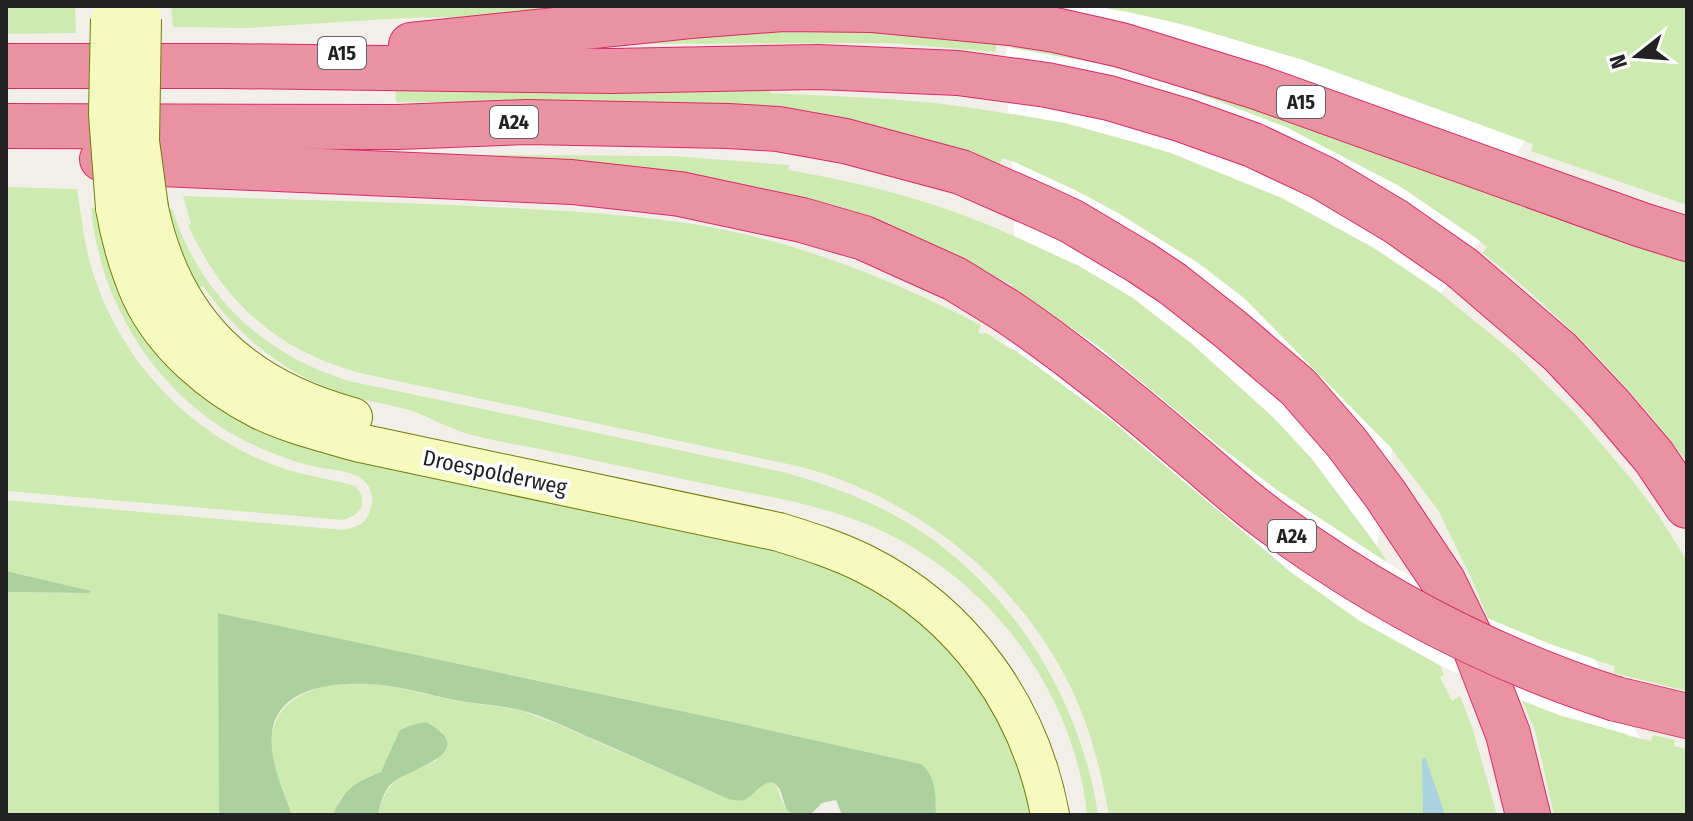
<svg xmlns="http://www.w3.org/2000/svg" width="1693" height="821" viewBox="0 0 1693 821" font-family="'Fira Sans Condensed',sans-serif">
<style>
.grass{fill:#cdebb0}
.forest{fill:#add19e}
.water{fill:#aad3df}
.pier{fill:#fff}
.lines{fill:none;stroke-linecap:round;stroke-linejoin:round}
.secondary-casing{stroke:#707d05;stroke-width:40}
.highway-casing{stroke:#dc2a67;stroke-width:46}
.secondary{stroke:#f7fabf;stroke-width:38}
.highway{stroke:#e892a2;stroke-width:44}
.secondary-bridge-casing{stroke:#707d05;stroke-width:40;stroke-linecap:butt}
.highway-bridge-casing{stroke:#dc2a67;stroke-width:46;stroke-linecap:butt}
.secondary-bridge{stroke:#f7fabf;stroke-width:38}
.highway-bridge{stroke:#e892a2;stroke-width:44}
.labels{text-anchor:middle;stroke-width:7;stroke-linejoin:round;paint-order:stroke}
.shield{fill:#fff;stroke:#646464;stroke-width:2}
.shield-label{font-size:20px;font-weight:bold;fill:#222}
.street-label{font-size:22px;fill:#222;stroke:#fff}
</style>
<rect width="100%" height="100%" fill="#f2efe9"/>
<g class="grass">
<polygon points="6,6 75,6 76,33 6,34"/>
<polygon points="171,6 599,6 509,16 403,18 248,28 173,27"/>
<path d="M1017 6H1687V205L1531 151 1533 144 1517 139 1488 187 1687 249V462C1628 383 1560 314 1483 253L1487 247 1475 238 1439 292 1514 353 1574 412 1633 481 1659 516 1687 561V691L1614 673 1615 666 1583 657 1628 736 1651 741 1653 735 1675 740 1674 746 1687 749V815H1554L1535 731 1472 580 1438 510 1387 443 1372 538C1400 581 1425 627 1444 675L1440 677 1452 701 1460 696 1473 730 1497 815H1109C1101 770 1090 727 1070 686 1017 578 917 499 802 467L360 373C277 351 223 302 188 225L191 224 183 196C299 200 413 202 528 209 608 213 690 219 768 240 843 260 912 290 981 325L978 332 981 334 986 333 1012 350V285L994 276 992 277 988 272 980 268 498 166 499 155 673 156 789 165 788 170C869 184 946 204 1020 239L1019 164 1003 158 999 164 915 137 855 122 772 108 682 102H396L395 88 764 83 771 93C852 97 934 99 1014 115L1012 47H1017Z"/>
<polygon points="772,19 997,43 995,52 889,43 582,44"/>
<path d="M6 187 77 189C82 218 84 246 93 273 120 358 184 428 266 462 281 468 297 473 313 476 327 480 342 481 355 486 369 501 362 515 343 520L6 491Z"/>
<path d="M91 208H104L165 362 185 383 207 401 230 415 793 553 871 585 934 630 998 712 1036 815H936V801L921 764 733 722 219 613V815H6V592L89 593 90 591 6 571V500L344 530C350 528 356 527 361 524 376 512 376 486 359 477 347 470 330 470 317 467 301 464 285 458 270 452 169 413 101 315 91 208Z"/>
<path d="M165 209H172C201 296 262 354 349 381L783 472C822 483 860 496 896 516 1005 577 1080 693 1098 815H1087C1082 763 1063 712 1035 667 993 600 930 548 856 520 813 504 766 496 721 487 665 475 610 464 554 452 527 446 498 442 471 435 450 429 430 417 409 410 390 404 370 402 350 396 289 378 239 338 203 286L199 288 179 251Z"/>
<path d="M358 683 385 685 457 701 520 710 557 724 726 798C740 801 746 799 756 790 778 770 777 794 785 807 788 812 790 812 795 815H378C387 776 404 777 437 760L442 732 426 722 384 766 381 772 368 777 341 797 333 815H292C287 799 280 784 275 768 262 724 284 695 327 686 337 684 348 684 358 683Z"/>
</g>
<g class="forest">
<polygon points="6,571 91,591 89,593 6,592"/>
<path d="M218 613 733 722 921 764C936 775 936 798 936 815H842L836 800 822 803 810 815H795L788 811C783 804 783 793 778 787 767 773 754 796 746 799 740 802 732 800 726 798 682 778 638 759 593 739 569 729 545 716 520 710 498 705 475 704 454 700 430 695 406 688 382 685 344 681 278 683 272 733 269 762 283 789 292 815H219Z"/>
<path d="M426 722C485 754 406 768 390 785 383 793 380 805 378 815H333C344 789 355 782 381 772L400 730 412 725Z"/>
</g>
<polygon class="water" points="1426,758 1426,759 1445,815 1423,815 1422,759"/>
<g class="pier">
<polygon points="1010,6 1094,6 1128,12 1185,25 1300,59 1525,141 1493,190 1325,129 1139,72 1062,54 1011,45"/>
<polygon points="1006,47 1096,63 1163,80 1286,127 1401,187 1480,241 1441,293 1374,248 1282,198 1171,153 1141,144 1065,123 1008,113"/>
<polygon points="1012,161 1077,191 1118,213 1198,263 1244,298 1392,449 1377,546 1312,459 1274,418 1191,343 1133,298 1079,266 1014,236"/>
<polygon points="1009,286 1098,346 1214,442 1277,490 1394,567 1487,618 1550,644 1594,659 1640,738 1559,715 1497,691 1443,667 1360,621 1292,573 1111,420 1005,343 1007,341 1006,289"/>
</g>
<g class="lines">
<g class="secondary-casing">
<g id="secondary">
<path d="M115 208C120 237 129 269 141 296 164 345 212 386 260 410 291 425 326 433 360 443L779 532C808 541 837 550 865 564 963 613 1030 707 1050 815"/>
<path d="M149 208C173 323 242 387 353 417"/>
</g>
</g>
<g class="highway-casing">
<g id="highway">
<polyline points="411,45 690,16 783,9 873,10 1010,23 1055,30 1121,45 1257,87 1642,225 1687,239"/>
<polyline points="6,66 225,66 612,71 818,67 958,73 1047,85 1109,98 1183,120 1253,145 1323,178 1395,221 1461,267 1560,352 1609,404 1654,457 1687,506"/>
<polyline points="6,126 397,127 526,122 728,126 778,129 845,141 961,172 1043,208 1071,221 1140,262 1173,284 1230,329 1298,387 1346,442 1385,494 1443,581 1471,638 1508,734 1528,815"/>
<polyline points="102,159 117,162 572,182 680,194 802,220 864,238 955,279 1007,311"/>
<polyline points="1616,699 1687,716"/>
</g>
</g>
<use href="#secondary" class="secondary"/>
<use href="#highway" class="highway"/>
<g class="secondary-bridge-casing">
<g id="secondary-bridge">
<polyline points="110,19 108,114 115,208"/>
<polyline points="142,19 140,141 149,208"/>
</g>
</g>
<g class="highway-bridge-casing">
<path id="highway-bridge" d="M1007 311C1069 353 1127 400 1184 449 1212 472 1238 497 1268 519 1374 597 1491 659 1616 699"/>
</g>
<use href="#secondary-bridge" class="secondary-bridge"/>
<use href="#highway-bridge" class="highway-bridge"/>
</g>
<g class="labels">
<g class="shield">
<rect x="318" y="37" width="48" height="32" rx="6"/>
<rect x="1277" y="86" width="48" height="32" rx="6"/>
<rect x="490" y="106" width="48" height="32" rx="6"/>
<rect x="1268" y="520" width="48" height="32" rx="6"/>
</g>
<g class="shield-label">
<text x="342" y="60">A15</text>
<text x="1301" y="109">A15</text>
<text x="514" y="129">A24</text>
<text x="1292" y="543">A24</text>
</g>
<g class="street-label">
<text transform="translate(495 472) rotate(12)" y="8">Droespolderweg</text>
</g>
</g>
<rect width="1693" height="821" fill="none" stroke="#222222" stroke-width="16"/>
<g transform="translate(1637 56) rotate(253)" stroke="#ffffff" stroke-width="6" paint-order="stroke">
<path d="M0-6L14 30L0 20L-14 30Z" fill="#222222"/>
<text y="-12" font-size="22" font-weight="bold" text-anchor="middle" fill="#222222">N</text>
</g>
</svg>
